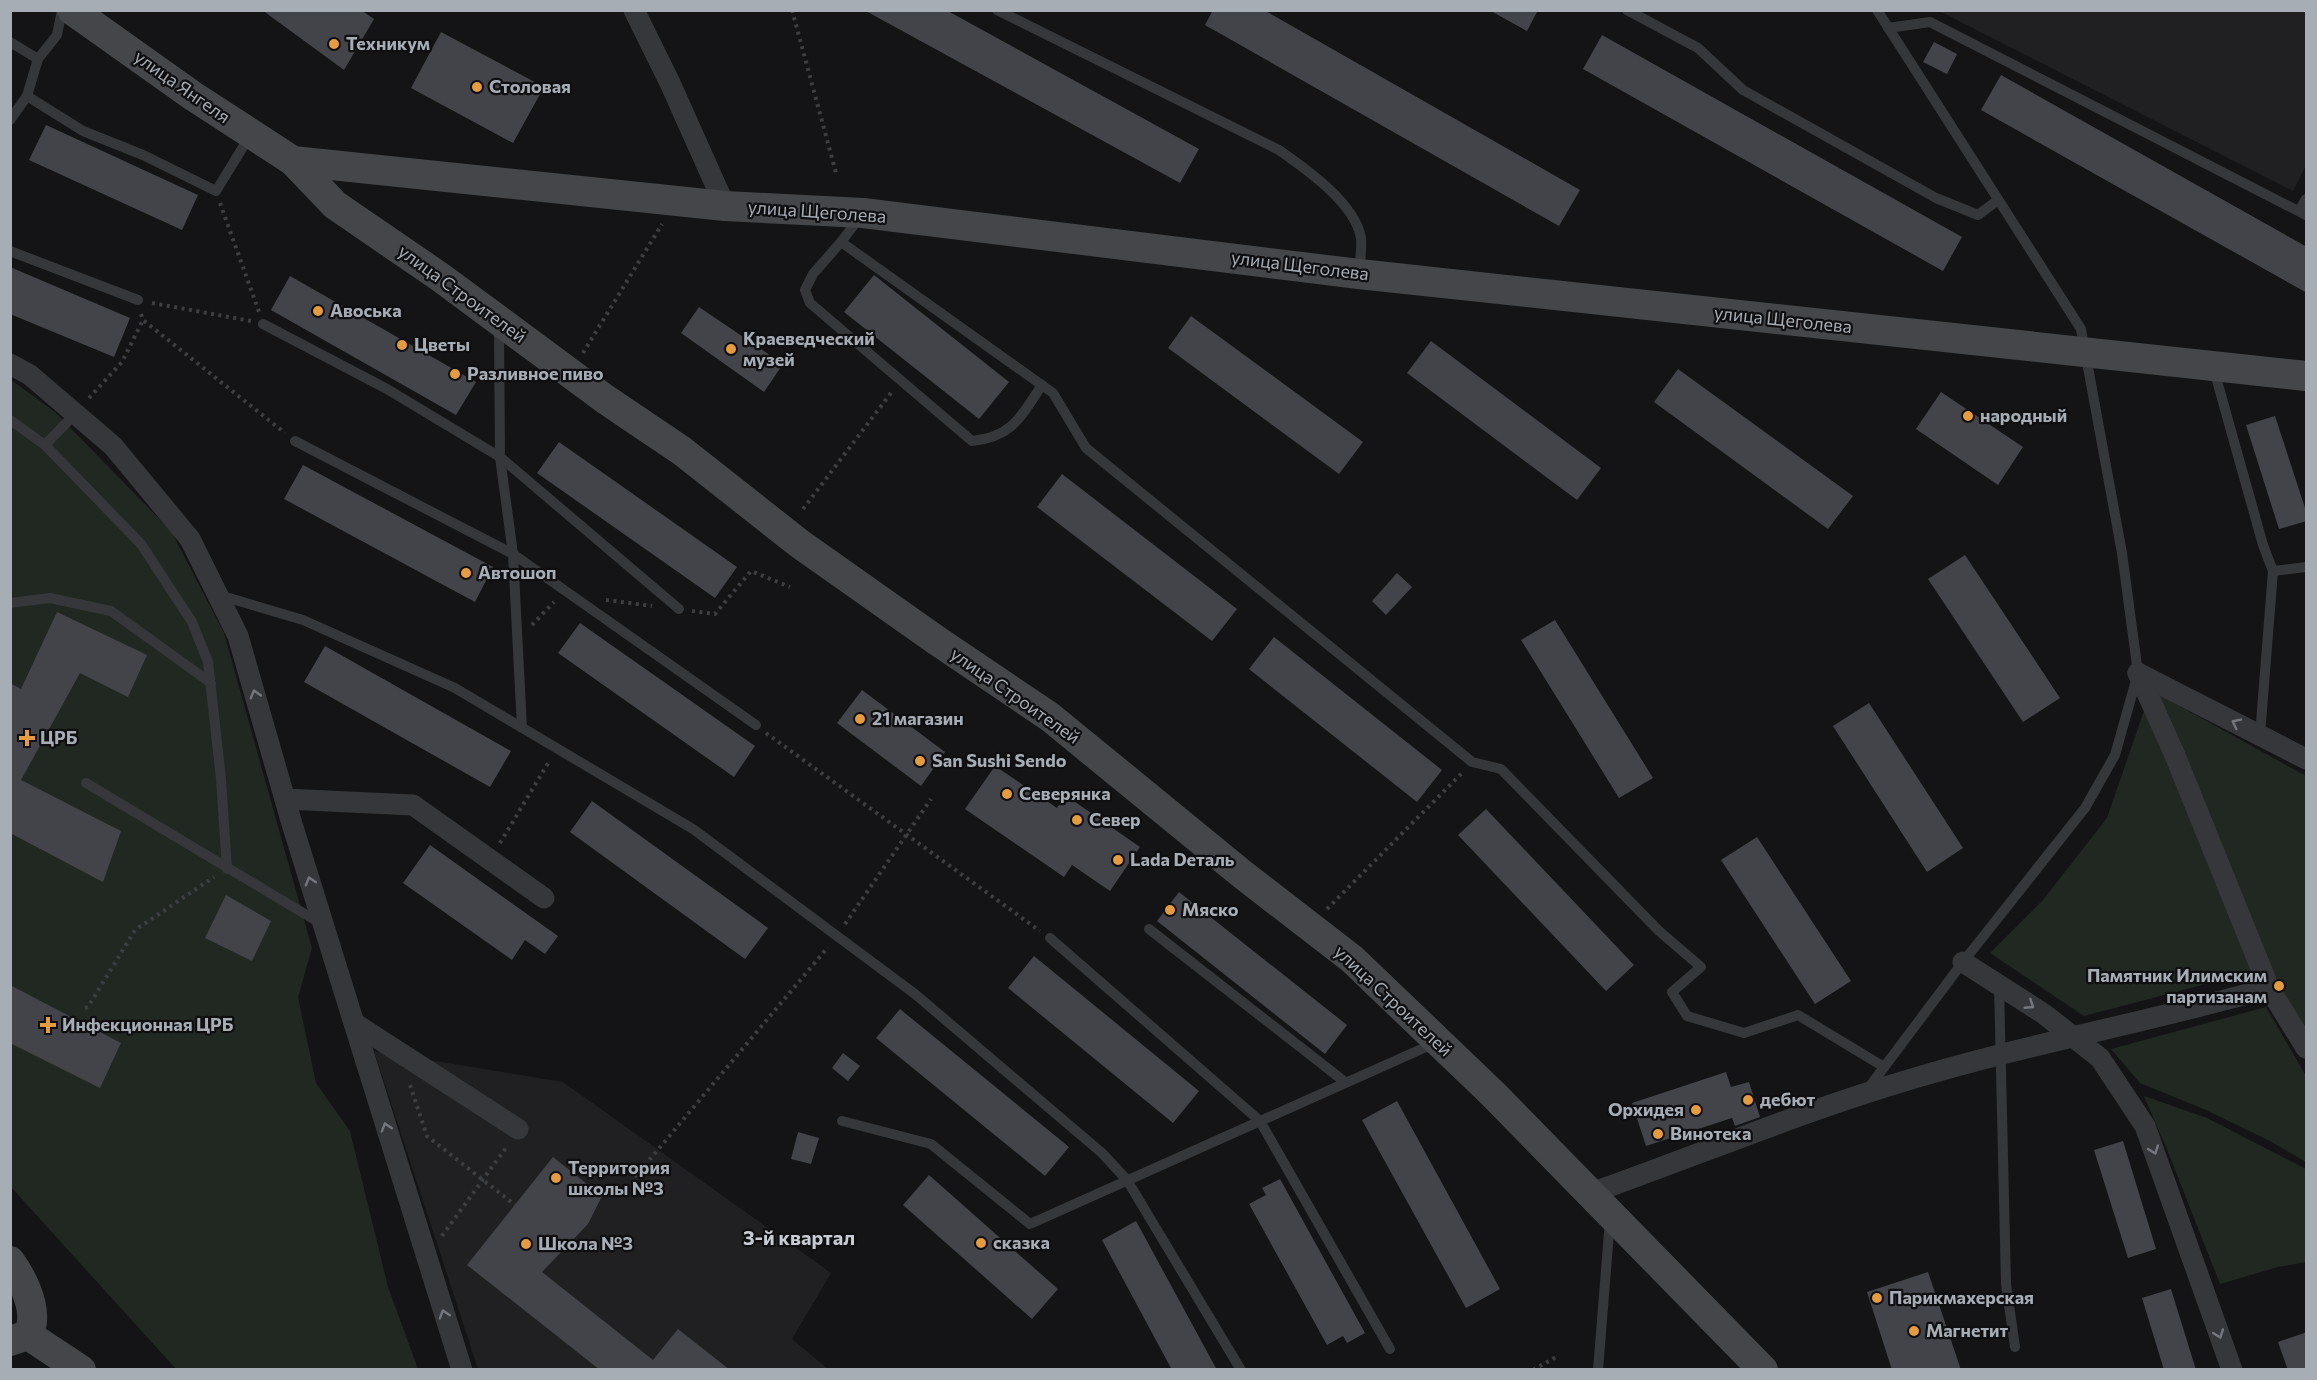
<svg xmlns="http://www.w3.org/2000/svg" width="2317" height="1380" viewBox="0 0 2317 1380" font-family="Commissioner,sans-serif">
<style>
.built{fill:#202023}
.green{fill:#212821}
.building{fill:#434449}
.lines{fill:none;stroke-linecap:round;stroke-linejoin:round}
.path{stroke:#3c3e41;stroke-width:4;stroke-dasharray:3 4.5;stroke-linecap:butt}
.lane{stroke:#35373a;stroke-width:10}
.street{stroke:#35373a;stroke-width:21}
.secondary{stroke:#44464a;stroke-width:30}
.oneway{stroke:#74787e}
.poi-dot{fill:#e49c3e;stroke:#0f0f11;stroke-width:2}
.labels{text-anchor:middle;stroke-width:4.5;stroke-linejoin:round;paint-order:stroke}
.poi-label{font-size:18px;font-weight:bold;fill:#a7adb5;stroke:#0f0f11;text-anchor:start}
.street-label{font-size:18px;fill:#a7adb5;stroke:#0f0f11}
.neighbourhood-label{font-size:20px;font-weight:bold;fill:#c8cbd1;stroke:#0f0f11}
</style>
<rect width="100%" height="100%" fill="#141416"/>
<g class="built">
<polygon points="1939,11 2304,11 2306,16 2306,165 2293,191"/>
<polygon points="374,1051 563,1082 831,1273 792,1339 828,1369 478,1369"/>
</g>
<g class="green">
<polygon points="10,379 55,412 171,531 224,633 312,948 298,997 316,1083 350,1131 388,1287 418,1369 176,1369 11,1187"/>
<polygon points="2156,693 2306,776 2306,1031 2273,980"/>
<polygon points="2145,708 2252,972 2084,1016 1990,953 2043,900 2107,818"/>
<polygon points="2266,1007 2306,1076 2306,1162 2270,1141 2206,1110 2140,1083 2111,1049"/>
<polygon points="2144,1096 2207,1118 2306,1169 2306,1262 2278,1267 2220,1284 2166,1147"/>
</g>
<g class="building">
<polygon points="262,10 361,10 374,19 344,70"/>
<polygon points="864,10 946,10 1199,149 1180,183"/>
<polygon points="1213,10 1264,10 1580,190 1559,226 1205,25"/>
<polygon points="1489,10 1538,10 1527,31"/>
<polygon points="441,32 544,87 513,143 411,88"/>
<polygon points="1602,35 1962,237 1943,271 1583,69"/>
<polygon points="1934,42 1957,54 1947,74 1923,62"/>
<polygon points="2001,75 2307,247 2307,293 1981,110"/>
<polygon points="46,125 198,195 182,230 29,160"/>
<polygon points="10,267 130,318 114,357 10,314"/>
<polygon points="874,275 1009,382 979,419 844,312"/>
<polygon points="290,276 476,382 456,415 271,310"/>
<polygon points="699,307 783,364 764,392 681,333"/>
<polygon points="1191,316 1363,442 1339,474 1168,348"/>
<polygon points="1431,341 1601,468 1577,500 1407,373"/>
<polygon points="1678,369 1853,496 1828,529 1654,402"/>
<polygon points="1941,392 2023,447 1998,485 1916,429"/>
<polygon points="2275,416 2307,514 2307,521 2279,529 2246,425"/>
<polygon points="559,442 737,567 715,598 537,473"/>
<polygon points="303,465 493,567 475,602 284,499"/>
<polygon points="1062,474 1237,609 1212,641 1037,507"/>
<polygon points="1965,555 2060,698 2023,722 1928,579"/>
<polygon points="1397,573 1412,587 1386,615 1372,601"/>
<polygon points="57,612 147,655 128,697 80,673 21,780 121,831 103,882 10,833 10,683 21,689"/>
<polygon points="1555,620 1653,778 1619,798 1521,640"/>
<polygon points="580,623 755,746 734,777 558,653"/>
<polygon points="1274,637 1442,770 1417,802 1249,669"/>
<polygon points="325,646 511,751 490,787 304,682"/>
<polygon points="862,690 945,752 921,786 837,723"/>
<polygon points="1869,703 1963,848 1927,872 1833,726"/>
<polygon points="995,766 1057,808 1065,795 1140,847 1110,891 1072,865 1064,877 965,809"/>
<polygon points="592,801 768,928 745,959 570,832"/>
<polygon points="1486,809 1634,965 1606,991 1458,835"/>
<polygon points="1757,837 1851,981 1815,1004 1721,860"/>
<polygon points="430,845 558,936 545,954 525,940 512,960 403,883"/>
<polygon points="1179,892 1347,1025 1325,1054 1157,921"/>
<polygon points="226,895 271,921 252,961 205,938"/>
<polygon points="1034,956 1199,1091 1173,1123 1008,988"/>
<polygon points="10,985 121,1043 100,1088 10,1043"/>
<polygon points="900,1009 1069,1147 1045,1176 876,1038"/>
<polygon points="843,1053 860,1066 848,1081 832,1068"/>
<polygon points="1726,1072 1731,1087 1749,1082 1760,1117 1735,1126 1732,1118 1646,1146 1632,1103"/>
<polygon points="1397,1101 1500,1289 1466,1308 1362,1120"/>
<polygon points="798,1132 819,1138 811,1164 791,1159"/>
<polygon points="2123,1141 2156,1249 2128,1258 2094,1150"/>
<polygon points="553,1157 602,1196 588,1224 542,1272 653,1360 678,1329 730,1370 600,1370 467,1265"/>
<polygon points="929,1175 1058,1289 1032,1319 903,1205"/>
<polygon points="1280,1179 1365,1333 1347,1343 1343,1336 1327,1345 1249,1204 1266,1195 1262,1188"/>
<polygon points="1136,1221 1217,1370 1172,1370 1102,1240"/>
<polygon points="1928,1272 1961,1370 1892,1370 1867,1292"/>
<polygon points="2171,1289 2196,1370 2164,1370 2142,1298"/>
<polygon points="2307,1332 2307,1370 2288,1370 2278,1342"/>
</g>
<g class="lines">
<g class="path">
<polyline points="792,10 836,173"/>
<polyline points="220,203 259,312"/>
<polyline points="152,303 251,321"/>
<polyline points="141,314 143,320 285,433"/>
<polyline points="583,353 662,224"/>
<polyline points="89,398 122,362 143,320"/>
<polyline points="803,509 891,393"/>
<polyline points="606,600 652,606"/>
<polyline points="692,611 715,614 751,571 790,587"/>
<polyline points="532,625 554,602"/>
<polyline points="766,733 1040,931"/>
<polyline points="500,843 550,760"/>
<polyline points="1327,909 1463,772"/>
<polyline points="845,924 931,799"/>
<polyline points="85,1008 88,1007 135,930 214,877"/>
<polyline points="410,1085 427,1136 515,1205"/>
<polyline points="635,1177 828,947"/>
<polyline points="442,1236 508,1145"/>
<polyline points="1533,1370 1556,1357"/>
</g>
<g class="lane">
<path d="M997 10 1279 150C1306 169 1355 203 1361 238 1362 249 1360 261 1359 271"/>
<polyline points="1627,10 1698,48 1743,90 1936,198 1978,215 1998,200"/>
<polyline points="1888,28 1930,22 2306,215"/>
<polyline points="10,42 38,59"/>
<polyline points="27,96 83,131 143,155 216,191 251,134"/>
<polyline points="10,120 27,96 38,59 57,35 62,10"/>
<polyline points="2299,211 2306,199"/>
<polyline points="860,217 841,242 1053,393 1086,448 1472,762 1501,769 1659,931 1701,967 1672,992 1687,1016 1744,1033 1798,1015 1884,1067"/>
<path d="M841 242 813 274 805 290 810 303 972 441C1013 437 1021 416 1042 385"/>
<polyline points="10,251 138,300"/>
<polyline points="263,324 387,389 500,457 679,609"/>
<polyline points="499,328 500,457 513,554 522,728"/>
<polyline points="2214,370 2263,545 2273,571 2260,735"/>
<polyline points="10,420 45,445 75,414"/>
<polyline points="295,441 513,554 756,725"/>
<polyline points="45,445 141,544 192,622 208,662 221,779 227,869"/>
<polyline points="2273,571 2306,567"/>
<polyline points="219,595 303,620 455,688 693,829 915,994 1102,1153 1127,1180 1241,1370"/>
<polyline points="10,603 50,598 111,611 211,683"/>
<polyline points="86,783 320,923"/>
<polyline points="1149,929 1345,1082"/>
<polyline points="1050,938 1260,1121 1390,1349"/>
<polyline points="1999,985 2006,1284 2015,1347"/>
<polyline points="1867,1090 1963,962 2085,808 2115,755 2138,673 2122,553 2081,329 1877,10"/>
<polyline points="842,1121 931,1144 1030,1224 1435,1043"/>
<polyline points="1598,1370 1610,1220"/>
</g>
<g class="street">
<polyline points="634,10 670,83 725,206"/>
<polyline points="10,364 30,375 113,446 190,539 238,636 292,824 462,1370"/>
<polyline points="2138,673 2306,759"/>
<polyline points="285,799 413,805 544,898"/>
<polyline points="1963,962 2044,1014 2100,1058 2145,1126 2232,1370"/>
<polyline points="2269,988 2306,1048"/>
<polyline points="354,1023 518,1129"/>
<path d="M1591 1193C1696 1156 1800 1112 1908 1080 2027 1044 2149 1022 2269 988L2174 753 2138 673"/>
</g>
<g class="secondary">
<polyline points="72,10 193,96 293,161 335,205 440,277 605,399 682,451 800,544 936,640 1050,717 1242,874 1352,959 1493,1094 1763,1370"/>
<polyline points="293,161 725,206 863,213 1359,274 2306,376"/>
<path d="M10 1261C21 1276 34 1302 32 1321 32 1326 29 1331 28 1335"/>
<polyline points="10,1341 28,1335 81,1370"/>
</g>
</g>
<defs><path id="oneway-chevron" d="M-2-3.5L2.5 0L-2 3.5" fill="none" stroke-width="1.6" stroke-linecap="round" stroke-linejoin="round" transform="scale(1.5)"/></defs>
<g class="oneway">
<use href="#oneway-chevron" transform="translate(255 694) rotate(-106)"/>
<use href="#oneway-chevron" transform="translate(2236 723) rotate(-153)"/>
<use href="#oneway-chevron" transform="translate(310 881) rotate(-107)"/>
<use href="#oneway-chevron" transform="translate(2030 1005) rotate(33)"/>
<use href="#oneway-chevron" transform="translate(386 1127) rotate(-107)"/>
<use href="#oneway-chevron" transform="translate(2154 1150) rotate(70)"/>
<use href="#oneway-chevron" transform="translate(444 1314) rotate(-107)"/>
<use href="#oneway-chevron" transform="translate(2219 1334) rotate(70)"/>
</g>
<g class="poi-dot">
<circle cx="334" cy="44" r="6"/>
<circle cx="477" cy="87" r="6"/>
<circle cx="318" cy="311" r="6"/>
<circle cx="402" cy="345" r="6"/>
<circle cx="731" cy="349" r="6"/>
<circle cx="455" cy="374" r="6"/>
<circle cx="1968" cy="416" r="6"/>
<circle cx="466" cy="573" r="6"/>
<circle cx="860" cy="719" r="6"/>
<path d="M24 729h6v6h6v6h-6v6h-6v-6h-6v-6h6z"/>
<circle cx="920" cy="761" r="6"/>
<circle cx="1007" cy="794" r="6"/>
<circle cx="1077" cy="820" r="6"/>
<circle cx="1118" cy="860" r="6"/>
<circle cx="1170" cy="910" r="6"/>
<circle cx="2279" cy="986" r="6"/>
<path d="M45 1016h6v6h6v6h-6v6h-6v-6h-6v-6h6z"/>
<circle cx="1748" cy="1100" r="6"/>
<circle cx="1696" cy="1110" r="6"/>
<circle cx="1658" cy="1134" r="6"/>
<circle cx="556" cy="1178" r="6"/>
<circle cx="981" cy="1243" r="6"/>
<circle cx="526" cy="1244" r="6"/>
<circle cx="1877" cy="1298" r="6"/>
<circle cx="1914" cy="1331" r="6"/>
</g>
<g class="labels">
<g class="poi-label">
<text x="346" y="50">Техникум</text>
<text x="489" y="93">Столовая</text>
<text x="330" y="317">Авоська</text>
<text x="743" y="345">Краеведческий<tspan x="743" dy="21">музей</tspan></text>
<text x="414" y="351">Цветы</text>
<text x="467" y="380">Разливное пиво</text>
<text x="1980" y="422">народный</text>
<text x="478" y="579">Автошоп</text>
<text x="872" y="725">21 магазин</text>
<text x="40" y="744">ЦРБ</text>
<text x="932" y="767">San Sushi Sendo</text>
<text x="1019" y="800">Северянка</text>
<text x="1089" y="826">Север</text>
<text x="1130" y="866">Lada Dеталь</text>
<text x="1182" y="916">Мяско</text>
<text x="2267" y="982" text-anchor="end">Памятник Илимским<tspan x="2267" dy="21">партизанам</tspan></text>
<text x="62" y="1031">Инфекционная ЦРБ</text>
<text x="1760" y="1106">дебют</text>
<text x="1684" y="1116" text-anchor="end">Орхидея</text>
<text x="1670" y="1140">Винотека</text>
<text x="568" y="1174">Территория<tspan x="568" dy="21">школы №3</tspan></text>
<text x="993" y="1249">сказка</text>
<text x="538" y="1250">Школа №3</text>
<text x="1889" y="1304">Парикмахерская</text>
<text x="1926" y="1337">Магнетит</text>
</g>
<g class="street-label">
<text transform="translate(182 87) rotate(35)" y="6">улица Янгеля</text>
<text transform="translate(817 212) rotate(4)" y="6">улица Щеголева</text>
<text transform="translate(1300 266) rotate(7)" y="6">улица Щеголева</text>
<text transform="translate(462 294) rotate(36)" y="6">улица Строителей</text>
<text transform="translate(1783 320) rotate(6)" y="6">улица Щеголева</text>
<text transform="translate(1015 696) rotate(35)" y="6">улица Строителей</text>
<text transform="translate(1393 1001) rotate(43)" y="6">улица Строителей</text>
</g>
<g class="neighbourhood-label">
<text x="799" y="1245">3-й квартал</text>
</g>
</g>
<rect width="2317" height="1380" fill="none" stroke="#a7adb5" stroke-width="24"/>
</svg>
